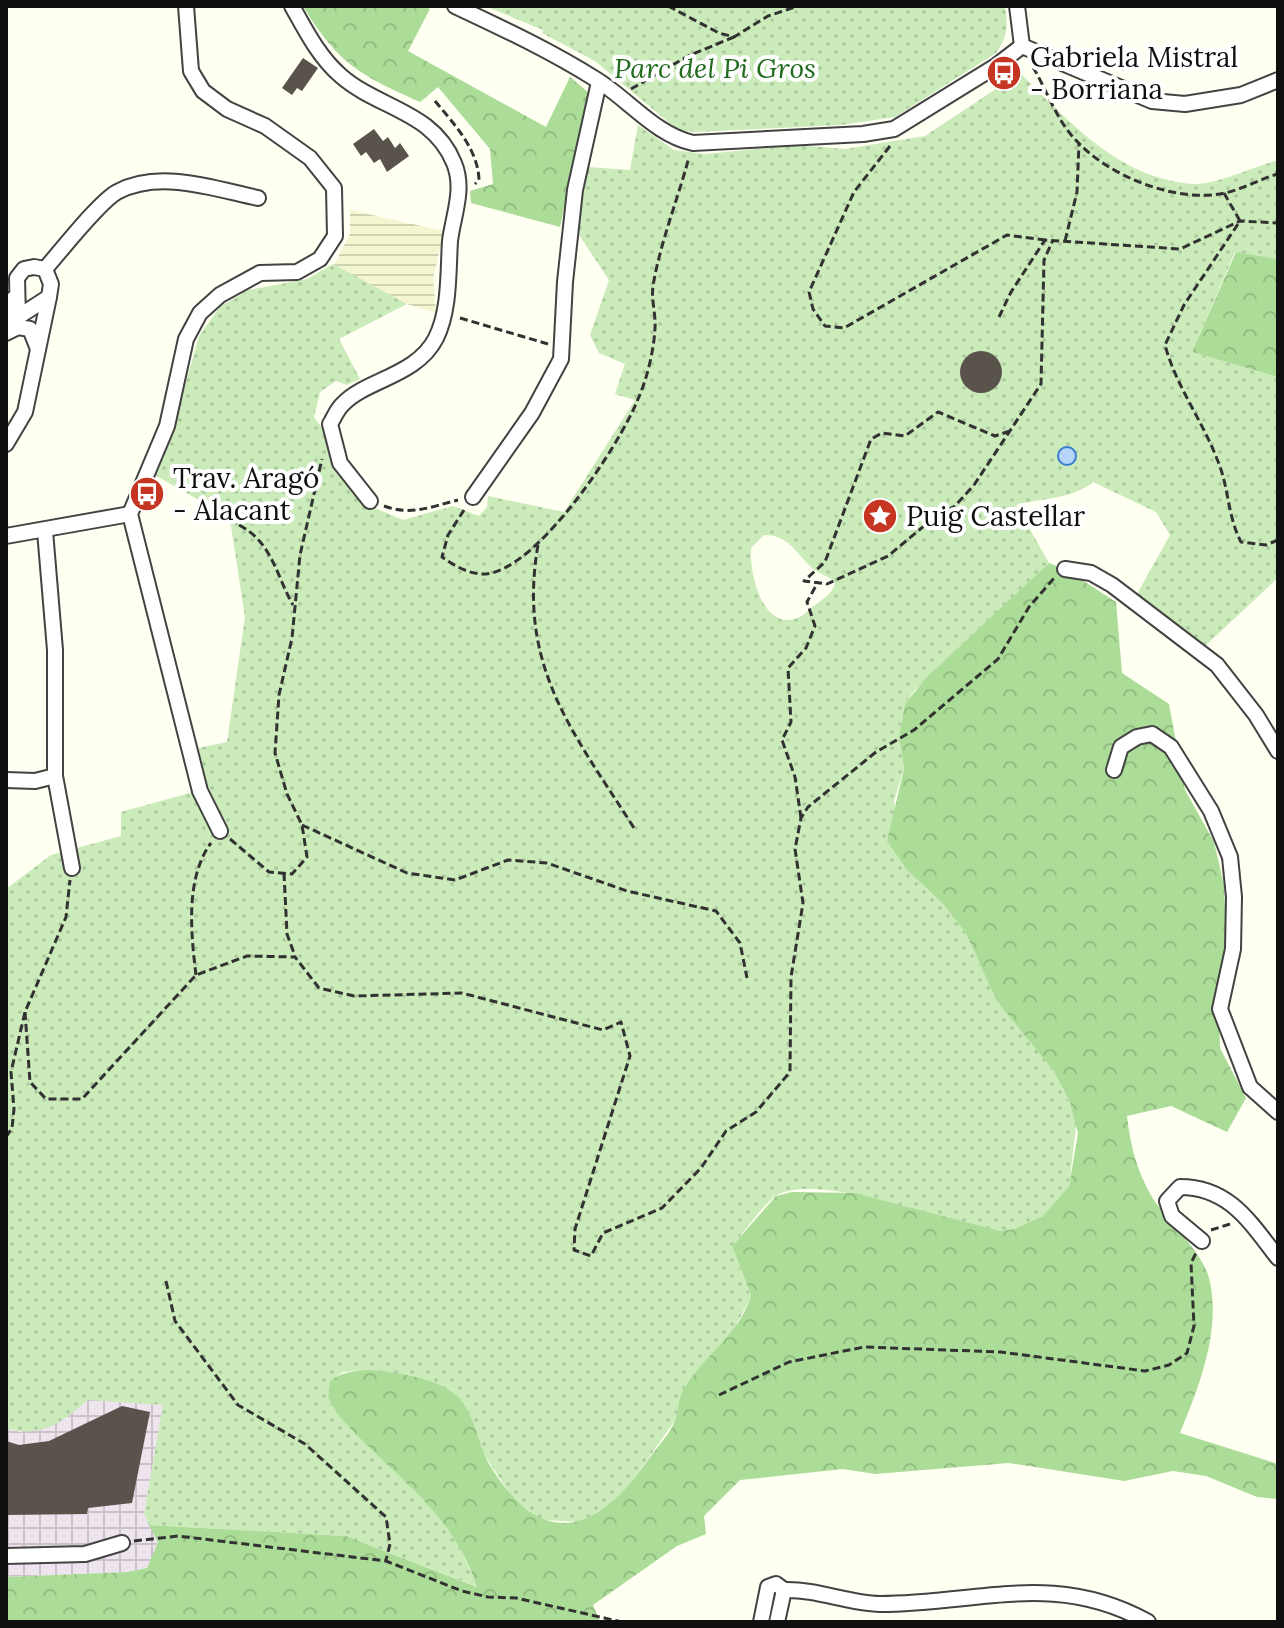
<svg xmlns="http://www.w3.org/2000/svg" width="1284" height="1628" viewBox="0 0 1284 1628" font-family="Lora,serif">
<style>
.industrial{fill:url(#industrial-grid)}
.farmland{fill:url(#farmland-rules)}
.green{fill:url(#green-dots);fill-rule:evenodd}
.forest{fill:url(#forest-crowns)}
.water{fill:#b5d4f8;stroke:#397cd2;stroke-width:2}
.building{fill:#59534b}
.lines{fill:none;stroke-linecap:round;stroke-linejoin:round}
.street-casing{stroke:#434343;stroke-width:18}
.path{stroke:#323232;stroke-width:3;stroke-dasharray:8 4;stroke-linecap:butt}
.street{stroke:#fff;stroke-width:14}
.labels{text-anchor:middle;stroke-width:8;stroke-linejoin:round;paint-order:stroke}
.poi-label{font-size:28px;fill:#101010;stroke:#fff;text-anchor:start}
.park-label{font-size:28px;font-style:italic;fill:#206b1d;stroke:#fff}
</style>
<defs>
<pattern id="industrial-grid" width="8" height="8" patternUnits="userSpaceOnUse" patternTransform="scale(2)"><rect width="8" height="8" fill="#eee4ee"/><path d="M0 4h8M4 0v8" fill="none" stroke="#cbc3cb"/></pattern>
<pattern id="farmland-rules" width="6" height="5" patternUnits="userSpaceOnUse" patternTransform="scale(2)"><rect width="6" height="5" fill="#f3f6d1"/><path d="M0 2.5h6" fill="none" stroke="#cfd2b2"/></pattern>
<pattern id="green-dots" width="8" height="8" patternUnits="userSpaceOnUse" patternTransform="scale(2)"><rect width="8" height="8" fill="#cbebba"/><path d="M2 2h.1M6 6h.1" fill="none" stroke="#adc89f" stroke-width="1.8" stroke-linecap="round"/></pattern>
<pattern id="forest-crowns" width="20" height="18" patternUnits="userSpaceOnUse" patternTransform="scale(2)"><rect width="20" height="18" fill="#acdd98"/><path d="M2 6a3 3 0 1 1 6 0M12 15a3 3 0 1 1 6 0" fill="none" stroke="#93bd82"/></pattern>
</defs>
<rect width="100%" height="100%" fill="#fffff2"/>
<polygon class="industrial" points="88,1399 164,1405 144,1514 158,1541 154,1554 147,1568 127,1572 6,1577 6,1428 21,1432"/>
<polygon class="farmland" points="350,210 444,231 433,279 436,313 407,304 334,265 350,234"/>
<g class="green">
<path d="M485 6H1005C1008 27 1008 36 996 53L895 117 841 125 696 132 678 130 595 61 542 33 543 30Z"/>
<path d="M1020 73C1070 122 1119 179 1194 184 1215 185 1257 166 1278 160V259L1235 252 1192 352 1278 377V578L1205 646 1137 594 1170 535 1156 512 1093 482C1073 499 1041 498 1016 505L1049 563 914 691 905 704 899 735 904 769 894 801 907 870 944 905 966 934 980 965 1053 1070 1077 1118 1069 1186 1043 1216 1014 1229 1000 1231C951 1223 820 1172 777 1195 764 1203 743 1234 732 1246L751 1297 729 1338 684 1390 676 1419 621 1497 583 1522 542 1520 513 1499 484 1454 468 1410 417 1378 358 1370 343 1372 331 1381 328 1397 336 1412 429 1502 457 1541 478 1587 346 1536 149 1525 144 1514 163 1405 88 1400C62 1422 41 1439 6 1428V889L51 855 121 836V812L208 788 198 748 227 742 245 617 231 526 225 515 155 475 171 435 199 336 220 307 248 290 307 279 333 264 407 304 339 339 360 379 347 385 336 381 320 392 314 417 323 429 336 473 368 505 403 520 453 506 479 516 487 507 488 496 564 512 635 400 615 394 625 364 599 353 590 335 609 280 575 229 588 167 630 170 638 125 674 150 705 154 796 145 845 149 925 136ZM764 535C792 534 799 561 818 572 824 576 829 576 835 582 833 594 824 598 815 605 808 610 803 617 794 619 761 628 749 570 751 548Z"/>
</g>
<g class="forest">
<path d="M303 6H423L430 9 408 51 546 127 570 77 589 93 560 227 471 203 470 191 493 184 490 149 438 87 420 102C360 75 338 64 303 6Z"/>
<polygon points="1236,252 1278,259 1278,377 1192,352"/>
<path d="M1049 563 1065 569 1116 602 1122 673 1169 704 1185 790 1214 842 1224 885 1226 934 1218 997 1220 1048 1246 1098 1227 1132 1171 1106 1127 1116C1130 1144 1137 1172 1152 1197 1167 1221 1202 1251 1209 1278 1222 1329 1199 1387 1180 1433L1278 1464V1499L1257 1497 1206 1476 1173 1471 1124 1481 1009 1463 875 1474 843 1469 740 1480 704 1516 706 1534 677 1546 593 1605 600 1622H6V1577L127 1572 147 1568 158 1542 149 1525 346 1536 477 1587C451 1506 387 1473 336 1412L328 1397 330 1381C350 1367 372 1369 395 1373 416 1376 441 1382 457 1396 475 1412 478 1447 491 1467 541 1549 595 1535 645 1464 654 1450 671 1434 676 1418 679 1408 678 1399 684 1389 704 1355 738 1336 751 1296L732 1246 776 1196 792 1192 855 1193 1000 1231 1014 1229 1043 1216 1069 1186 1078 1133 1070 1103 1053 1070 997 1001 966 934 944 905 907 870 887 841 904 769 899 735 905 704 925 679Z"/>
</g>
<circle class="water" cx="1067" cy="456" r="9"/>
<g class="building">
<polygon points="303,58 318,68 302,91 297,88 292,95 282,88"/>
<polygon points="374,129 383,141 388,137 395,148 400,143 409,156 387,172 380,159 374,163 366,152 361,156 353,144"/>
<circle cx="981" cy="372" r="21"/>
<polygon points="122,1406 150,1412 132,1503 88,1508 87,1514 6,1515 6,1441 19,1445 49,1441"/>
</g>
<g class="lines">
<g class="street-casing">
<g id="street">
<polyline points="186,6 191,71 203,91 227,109 265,126 310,158 334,188 335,236 320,259 297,272 260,273 220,295 200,313 186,339 167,426 130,514 200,791 220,831"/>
<path d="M292 6C306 31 319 57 341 76 379 109 433 111 454 163 465 189 453 216 450 241 448 272 450 310 436 338 417 376 365 380 343 404 337 409 334 418 330 424L340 463 370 501"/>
<path d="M455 6C504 29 551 51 597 80 629 100 656 135 693 143L863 134 894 129 996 66 1022 46"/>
<polyline points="1017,6 1022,46"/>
<polyline points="1022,46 1152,101 1185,104 1241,95 1278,80"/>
<polygon points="34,267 45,269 51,284 49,297 18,317 17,278 24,269"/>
<path d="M45 269C61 251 99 202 117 192 160 169 215 189 258 198"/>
<polyline points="6,320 14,298"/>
<polyline points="6,333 18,327 30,329 38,349"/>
<polyline points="6,444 25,412 49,297"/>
<polyline points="473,497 532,413 561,359 565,282 575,190 599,82"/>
<polyline points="45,531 55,650 55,776 72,868"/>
<polyline points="6,536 130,514"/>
<polyline points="1065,569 1091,573 1112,585 1217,665 1256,715 1278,751"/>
<polyline points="1114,770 1121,747 1137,737 1152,734 1171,747 1211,811 1230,857 1234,897 1233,949 1220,1009 1250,1087 1278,1112"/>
<polyline points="6,780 35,781 55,776"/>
<path d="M1202 1241 1172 1216 1167 1201 1180 1187C1229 1187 1250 1222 1278 1258"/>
<polyline points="6,1556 85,1554 122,1543"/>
<path d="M784 1590C817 1589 847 1603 880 1604 979 1604 1054 1570 1148 1622"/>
<polyline points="761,1622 768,1587 776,1584 784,1590 777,1622"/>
</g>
</g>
<g class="path">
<polyline points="668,6 719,33 734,37 768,16 798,6"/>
<path d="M1033 67C1046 89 1056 118 1073 137 1105 175 1176 204 1225 193 1243 189 1260 179 1278 174"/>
<polyline points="631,89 688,56 734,37"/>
<path d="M435 101C454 124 478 149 479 180L475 184"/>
<polyline points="890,146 854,192 809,292 813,309 825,326 844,328 1007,235 1045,240"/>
<path d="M1224 193 1240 221 1184 305 1165 345C1176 386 1202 420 1217 459 1229 486 1227 515 1241 542L1266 545 1278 540"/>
<polyline points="1065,241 1077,192 1079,143"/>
<polyline points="999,317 1011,292 1045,240 1180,249 1240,221 1278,223"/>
<polyline points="460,318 548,344"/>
<polyline points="1010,431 995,436 938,412 905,436 882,433 871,439 825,562 804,581 827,584 888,556 936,516 955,506 974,485 1041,384 1044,260 1053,240"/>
<path d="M384 506C411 516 430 507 458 500"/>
<path d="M464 510 448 535 442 557C455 566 470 575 486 574 538 569 620 445 638 399 647 379 654 350 655 328 656 314 651 300 653 286 660 243 678 199 689 157"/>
<path d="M239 525C272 542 276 575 293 605"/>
<path d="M538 545C517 666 573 732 634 828"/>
<polyline points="801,818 795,777 782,740 791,722 788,668 806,648 815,626 807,602 818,582"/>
<polyline points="302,825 407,873 455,880 508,860 547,863 627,891 716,911 740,943 747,978"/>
<polyline points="230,839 269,872 292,874 307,857 302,825 287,794 275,753 279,695 292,638 300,555 322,459"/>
<polyline points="284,873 287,934 295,956"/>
<path d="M196 975C191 934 185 878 211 843"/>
<polyline points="25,1012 30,1082 46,1099 82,1099 196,975 247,956 295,957 319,988 354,996 462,993 603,1030 621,1022 630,1056 575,1229 574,1250 591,1256 603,1233 662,1208 701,1168 726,1131 756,1112 790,1072 791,977 803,903 795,849 801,818 808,807 876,752 914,730 998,659 1029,607 1055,577"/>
<polyline points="6,1137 12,1128 14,1109 11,1072 25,1012 66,917 70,880"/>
<polyline points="1211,1230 1230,1224"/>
<polyline points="166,1281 175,1321 238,1405 305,1444 386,1517 390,1544 386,1560"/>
<polyline points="719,1395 789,1362 864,1347 1001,1352 1145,1371 1169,1365 1187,1353 1194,1326 1191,1263 1196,1253"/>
<polyline points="134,1541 178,1536 386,1561 462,1591 488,1597 516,1598 622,1622"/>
</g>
<use href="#street" class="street"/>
</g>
<defs>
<g id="bus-disc" transform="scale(1.8)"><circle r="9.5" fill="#c53522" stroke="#fff"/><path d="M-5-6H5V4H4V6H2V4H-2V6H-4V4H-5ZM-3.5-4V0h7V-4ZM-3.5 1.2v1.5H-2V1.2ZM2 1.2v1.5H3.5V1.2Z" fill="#fff"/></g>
<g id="sight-disc" transform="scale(1.8)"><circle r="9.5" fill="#c53522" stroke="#fff"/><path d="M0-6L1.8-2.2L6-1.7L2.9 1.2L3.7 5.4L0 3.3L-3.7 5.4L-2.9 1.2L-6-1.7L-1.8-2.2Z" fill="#fff"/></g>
</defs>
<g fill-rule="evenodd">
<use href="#bus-disc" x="1004" y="73"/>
<use href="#bus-disc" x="147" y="494"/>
<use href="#sight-disc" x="880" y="516"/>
</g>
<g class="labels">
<g class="poi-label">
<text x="1030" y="67">Gabriela Mistral<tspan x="1030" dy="32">- Borriana</tspan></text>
<text x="173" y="488">Trav. Aragó<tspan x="173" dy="32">- Alacant</tspan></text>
<text x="906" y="526">Puig Castellar</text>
</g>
<g class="park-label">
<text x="715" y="78">Parc del Pi Gros</text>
</g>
</g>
<rect width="1284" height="1628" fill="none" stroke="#101010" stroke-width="16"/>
</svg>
